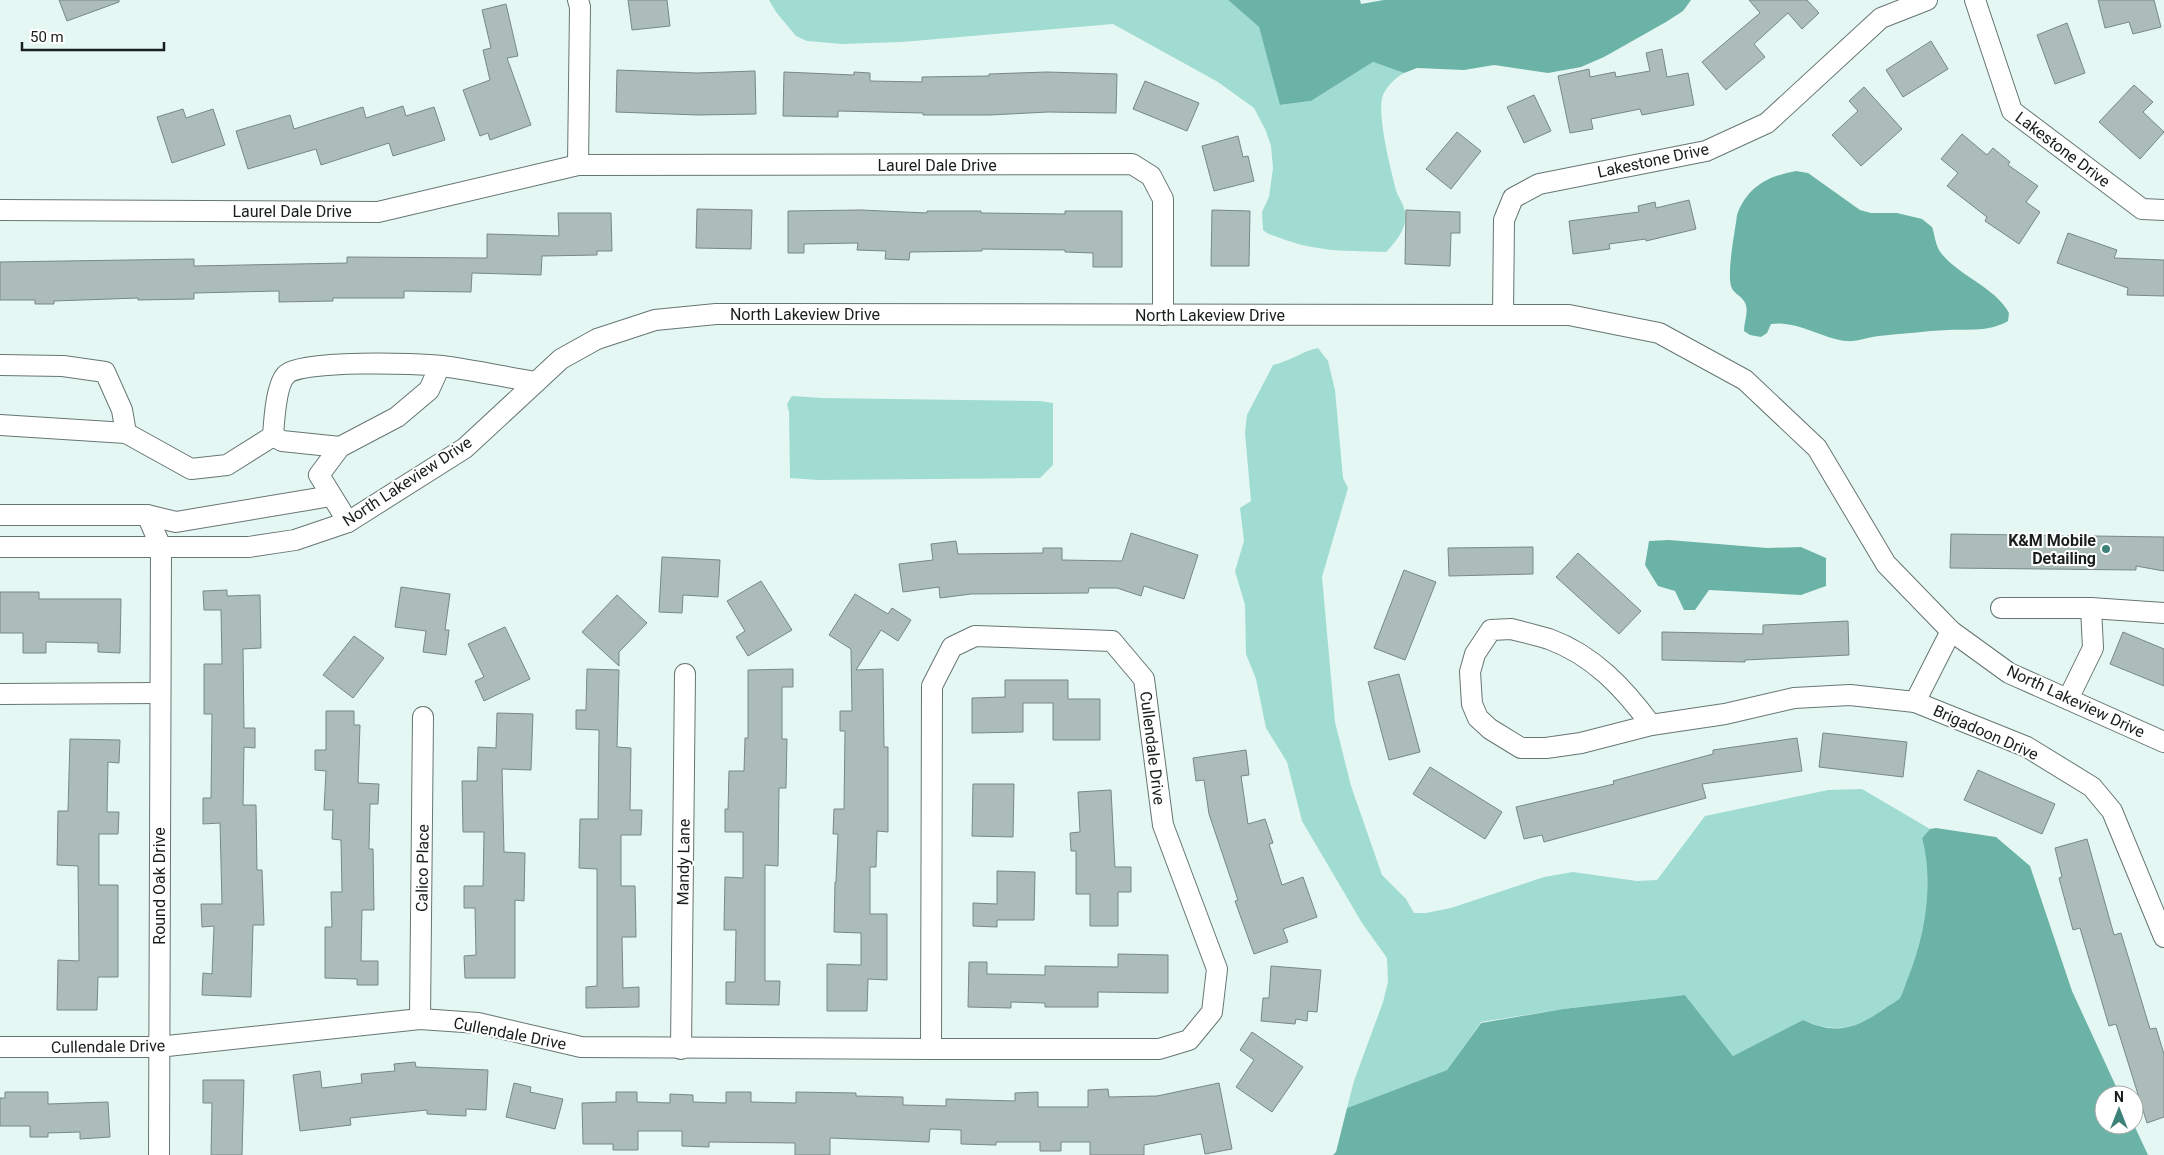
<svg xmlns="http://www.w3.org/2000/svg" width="2164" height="1155" viewBox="0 0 2164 1155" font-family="Roboto,sans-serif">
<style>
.green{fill:#a0dcd1}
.water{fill:#6bb3a7}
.building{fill:#abbcb9;stroke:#788985}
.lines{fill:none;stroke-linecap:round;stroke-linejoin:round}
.minor-casing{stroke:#667673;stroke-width:22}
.minor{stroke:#fff;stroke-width:20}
.poi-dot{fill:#3d8278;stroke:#fff;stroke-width:2}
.labels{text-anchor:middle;stroke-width:4;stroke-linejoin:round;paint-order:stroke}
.street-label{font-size:16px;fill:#181e1d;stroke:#fff}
.poi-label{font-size:16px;font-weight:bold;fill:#181e1d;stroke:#fff;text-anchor:end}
</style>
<rect width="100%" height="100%" fill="#e5f7f3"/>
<g class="green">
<path d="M769 0H1228L1259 27 1281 105 1311 101 1373 62 1404 73C1395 78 1387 86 1383 95 1376 112 1391 171 1396 190 1398 197 1404 204 1405 212 1408 227 1396 242 1386 252 1348 251 1317 252 1280 238 1273 235 1268 235 1263 230L1262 212 1269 197 1273 168 1271 146 1266 131 1254 108 1218 82 1113 24 902 42 842 44 807 41 796 36 776 12Z"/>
<path d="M1318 348 1328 361 1335 390 1343 478 1348 488 1322 577 1335 722 1351 786 1382 875 1406 899 1414 913H1426L1451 908 1544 877 1573 872 1637 881 1657 880 1705 816 1828 790 1862 789 1930 829 1922 838C1934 883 1925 937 1907 980 1905 985 1903 994 1900 998 1896 1002 1889 1005 1884 1009 1855 1029 1836 1034 1803 1020L1733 1056 1685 995 1563 1009 1481 1022 1447 1070 1347 1108 1354 1081 1383 1002 1388 982 1387 958 1362 923 1302 821 1287 762 1266 728 1256 679 1246 654 1245 605 1235 571 1244 541 1240 508 1251 501 1245 433 1247 415 1273 365C1291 361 1302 351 1318 348Z"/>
<polygon points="792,396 822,398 1040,401 1053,403 1053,465 1040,478 818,480 790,478 789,412 787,404"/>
</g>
<g class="water">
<polygon points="1228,0 1360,0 1361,4 1384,0 1691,0 1683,11 1666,22 1604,57 1581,67 1548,73 1494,65 1464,70 1417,68 1404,73 1373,62 1311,101 1280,105 1259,27"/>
<path d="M1796 171 1808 173 1860 210 1871 213H1897L1922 219 1932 227C1935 235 1935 245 1941 253 1959 276 1995 287 2009 313L2008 321C1989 332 1969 329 1948 330 1925 331 1902 334 1879 336 1868 337 1857 342 1846 341 1821 338 1796 320 1771 324L1767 333 1761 337 1750 335 1744 331C1744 321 1750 310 1744 301 1740 295 1733 293 1731 286 1727 270 1735 232 1737 215 1747 187 1768 176 1796 171Z"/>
<polygon points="1669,540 1767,548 1801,547 1826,558 1826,586 1801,595 1709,590 1695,610 1684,610 1675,591 1658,586 1645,565 1649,541"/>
<path d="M1936 828 1996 837 2030 866 2072 991 2120 1095H2104V1125H2134L2148 1155H1333L1336 1152 1347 1108 1447 1070 1481 1023 1563 1009 1685 995 1733 1056 1803 1020C1836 1035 1855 1029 1884 1009 1889 1005 1896 1002 1900 998 1903 993 1905 985 1907 980 1925 937 1934 883 1922 838L1930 829Z"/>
</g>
<g class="building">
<polygon points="59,0 119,0 119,2 67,21"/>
<polygon points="628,0 667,0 670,26 632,30"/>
<polygon points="1749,0 1807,0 1819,13 1802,29 1788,13 1754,44 1765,57 1726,90 1702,62 1760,13"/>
<polygon points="2098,0 2154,0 2161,27 2133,34 2129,22 2105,28"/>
<polygon points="506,4 518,56 507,58 531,125 490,140 488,133 480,136 463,90 490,80 483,50 491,48 482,10"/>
<polygon points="2067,23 2085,73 2055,84 2037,35"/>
<polygon points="1931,41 1948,69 1903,97 1886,70"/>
<polygon points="1662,49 1667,77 1688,73 1694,105 1642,115 1640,109 1591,119 1593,129 1570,133 1558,76 1589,69 1590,77 1615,72 1616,77 1650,71 1646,53"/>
<polygon points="617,70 697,73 755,71 756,114 698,115 616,112"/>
<polygon points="784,72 854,75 854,72 870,73 870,81 922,82 922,77 989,76 989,74 1047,72 1117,74 1116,113 1048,112 990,115 923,115 923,113 838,111 838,117 783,116"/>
<polygon points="1145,81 1199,103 1187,131 1133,109"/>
<polygon points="2134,85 2153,102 2143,112 2164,132 2140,159 2099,122"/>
<polygon points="1864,87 1902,129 1861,166 1832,135 1858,111 1849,101"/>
<polygon points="1534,95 1551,131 1524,143 1507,107"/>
<polygon points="403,106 406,116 434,107 445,140 393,156 389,143 321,165 316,149 248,169 236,131 290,115 294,129 363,107 366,118"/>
<polygon points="183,109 186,118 213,109 225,145 172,163 157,117"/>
<polygon points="1457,132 1481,151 1451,189 1426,169"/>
<polygon points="1962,134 1987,155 1993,148 2010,162 2008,165 2038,186 2026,202 2040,212 2019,244 1985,221 1987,217 1947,186 1958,173 1941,159"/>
<polygon points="1238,136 1243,157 1248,156 1254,181 1214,191 1202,146"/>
<polygon points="1689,200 1696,229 1646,241 1646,239 1609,244 1610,249 1573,254 1569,221 1639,212 1638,206 1655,202 1656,208"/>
<polygon points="697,209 752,210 751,249 696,248"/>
<polygon points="861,210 927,213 927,211 981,211 981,213 1065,214 1065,211 1122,211 1122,267 1093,267 1093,253 1065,252 1065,250 982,249 982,251 910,252 909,260 885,259 886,251 857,250 858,243 804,244 804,253 788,253 788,211"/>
<polygon points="1212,210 1250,211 1249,266 1211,266"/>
<polygon points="1406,210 1460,212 1460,233 1451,233 1450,266 1405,264"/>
<polygon points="558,213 611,213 612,251 597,251 597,255 542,256 541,275 472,273 471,292 404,291 404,298 333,298 333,301 279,302 279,291 194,293 194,299 138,300 138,298 54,301 54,304 35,304 35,300 0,300 0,262 194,259 194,266 347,263 347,257 487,258 487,234 559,236"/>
<polygon points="2068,233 2117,250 2114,258 2164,260 2164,296 2127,295 2128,288 2057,263"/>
<polygon points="1131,533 1198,555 1184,599 1144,586 1141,596 1117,588 1089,588 1088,593 971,594 940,598 939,587 903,592 899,564 933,560 931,544 956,541 958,554 1043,553 1043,548 1062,548 1062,560 1122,561"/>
<polygon points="1951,534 2164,537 2164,571 2136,566 2136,570 1950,568"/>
<polygon points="1533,547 1533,574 1449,576 1448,548"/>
<polygon points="1578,553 1641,611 1619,634 1556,577"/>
<polygon points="662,557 720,560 718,597 683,595 682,613 659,612"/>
<polygon points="1404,570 1436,582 1405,660 1374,648"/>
<polygon points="761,581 792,630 748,656 736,637 745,631 727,601"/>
<polygon points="401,587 450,594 445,630 449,630 446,655 423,652 426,631 395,627"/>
<polygon points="227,590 227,596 260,595 261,648 243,649 244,728 255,728 255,748 244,747 243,805 256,805 257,870 262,870 264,925 253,925 251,997 202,995 203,973 212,974 214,926 202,927 201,904 222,904 220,823 203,824 203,798 211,798 212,714 204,714 204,664 222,664 221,610 204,610 203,591"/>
<polygon points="0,592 39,592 39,599 121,599 120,653 98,652 98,643 46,642 46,653 23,653 23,633 0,633"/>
<polygon points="855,594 888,614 892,608 911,620 898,641 881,630 856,670 883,669 884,747 888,747 888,832 877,831 876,867 870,867 870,914 887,914 887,980 868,979 867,1011 827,1011 827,964 861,965 861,933 834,932 835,882 836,882 838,834 833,834 834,809 844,809 845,731 840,731 840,711 852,711 851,649 829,635"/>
<polygon points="617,595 647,623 619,652 619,666 582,632"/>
<polygon points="1848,621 1849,655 1745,660 1745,662 1662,660 1662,632 1763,634 1763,625"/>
<polygon points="505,627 530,679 484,701 475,681 484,677 468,644"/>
<polygon points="2123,632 2164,649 2164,686 2110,664"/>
<polygon points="354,636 384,658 353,698 323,675"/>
<polygon points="587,669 619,670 617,747 631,748 630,810 642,810 641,835 621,835 621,886 635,886 636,937 622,937 623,988 639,987 639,1007 586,1008 586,987 597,986 597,869 579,868 580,819 598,819 599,730 576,729 576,710 586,710"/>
<polygon points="793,669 793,687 782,687 782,739 787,739 786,788 779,788 778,866 765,865 765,981 780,981 779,1005 726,1004 726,982 735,982 736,930 724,930 725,877 743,878 743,832 725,832 725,809 728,809 729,771 744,771 745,738 748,738 748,670"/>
<polygon points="1399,674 1420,752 1389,760 1368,682"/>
<polygon points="1005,680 1068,680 1068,699 1100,699 1100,740 1053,740 1053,703 1023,703 1023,732 972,733 972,698 1005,697"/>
<polygon points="326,711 354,711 354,725 360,725 358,783 379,784 378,804 370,804 369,849 373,849 374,910 362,910 361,961 378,961 378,985 357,985 357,979 325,978 325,927 332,927 331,892 342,892 341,840 332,839 333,810 324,810 326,771 315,770 315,750 326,750"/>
<polygon points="497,713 533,714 531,770 502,769 504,852 525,853 524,901 515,900 515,978 465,978 464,956 476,955 475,908 464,908 464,886 483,886 484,832 463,832 462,781 477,781 478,747 496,748"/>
<polygon points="1823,733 1907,742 1903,777 1819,767"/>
<polygon points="1797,738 1802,771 1702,784 1706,798 1544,842 1542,835 1524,839 1516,807 1614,784 1613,781 1713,754 1713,750"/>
<polygon points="70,739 120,740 119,763 108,762 107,812 119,812 118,834 99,834 99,885 118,885 118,977 98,977 97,1010 57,1010 58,960 79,961 78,866 57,865 58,811 68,811"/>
<polygon points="1246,750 1249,775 1241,776 1248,824 1265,819 1273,843 1269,844 1282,885 1303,877 1317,917 1283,929 1288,942 1254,954 1235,901 1238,900 1209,814 1204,780 1196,781 1193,758"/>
<polygon points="1430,767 1502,812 1485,839 1413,794"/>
<polygon points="1978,770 2055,804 2042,834 1964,800"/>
<polygon points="973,784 1014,784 1013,837 972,836"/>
<polygon points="1111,790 1115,867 1131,867 1131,892 1118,892 1118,926 1090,926 1090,894 1076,894 1076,851 1071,851 1070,833 1080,832 1078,792"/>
<polygon points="2087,839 2114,935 2121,933 2150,1029 2156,1028 2164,1054 2164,1117 2147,1123 2116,1024 2109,1026 2080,928 2073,930 2059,878 2062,877 2055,848"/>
<polygon points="997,871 1035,872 1034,920 997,920 997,927 973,926 973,903 997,904"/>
<polygon points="1118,954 1168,955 1168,993 1098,992 1098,1007 1045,1007 1045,1003 1011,1002 1011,1008 968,1007 969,962 987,962 987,974 1045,975 1045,966 1118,967"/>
<polygon points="1271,966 1321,970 1317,1012 1308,1011 1307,1021 1296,1019 1295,1024 1261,1021 1263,998 1269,998"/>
<polygon points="1252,1032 1303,1067 1272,1112 1236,1087 1254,1060 1240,1050"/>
<polygon points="415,1062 416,1067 488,1070 486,1110 466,1109 466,1116 427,1114 427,1110 350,1118 351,1125 300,1131 293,1075 320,1071 322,1088 362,1083 361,1074 395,1071 394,1064"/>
<polygon points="203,1080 244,1080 242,1155 211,1155 212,1103 203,1103"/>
<polygon points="514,1083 531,1087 530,1092 563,1099 555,1129 506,1117"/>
<polygon points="1219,1083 1232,1149 1205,1154 1201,1134 1144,1145 1144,1155 1090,1155 1090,1142 1061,1142 1061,1151 1040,1151 1040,1142 996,1142 996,1145 961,1144 961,1130 930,1129 929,1142 830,1138 830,1155 795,1155 795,1143 709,1142 709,1147 682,1146 682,1131 638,1131 638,1150 613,1150 613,1144 583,1144 582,1103 616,1102 616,1092 637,1092 637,1102 670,1103 670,1094 693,1095 693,1102 726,1103 726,1092 751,1092 751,1102 796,1103 796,1092 856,1093 856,1096 903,1097 903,1105 946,1106 946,1099 1015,1101 1015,1093 1038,1092 1038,1107 1088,1107 1088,1090 1108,1089 1109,1097 1157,1096"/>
<polygon points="5,1092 48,1092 48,1104 108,1102 110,1137 80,1139 80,1132 48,1133 48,1137 30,1137 30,1126 0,1126 0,1098 5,1098"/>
</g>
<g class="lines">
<g class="minor-casing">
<g id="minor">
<polyline points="1975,0 2012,111 2142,209 2164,210"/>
<polyline points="578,165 580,7 578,0"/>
<polyline points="0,210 378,212 578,165 1132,164 1151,176 1163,199 1163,315"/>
<polyline points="1503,315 1504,220 1513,198 1539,184 1706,151 1767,123 1881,18 1927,0"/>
<polyline points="0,365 63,366 105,372 122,410 126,433"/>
<polyline points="0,425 126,433 191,469 227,465 273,436"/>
<path d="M273 436C274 422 276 383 287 374 301 360 418 363 442 366 473 370 505 377 536 382"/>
<polyline points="273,436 282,441 340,447"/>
<polyline points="0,515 147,515 176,522 331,496"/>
<polyline points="147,515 161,547 159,1155"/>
<polyline points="348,522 319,475 340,447 397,417 429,390 440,366"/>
<polyline points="0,547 249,547 295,540 348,522 465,448 561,359 597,339 655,320 716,314 1569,315 1659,333 1745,380 1817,448 1886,564 1951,631 2009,673 2164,742"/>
<polyline points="2001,608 2091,608 2164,613"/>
<path d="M1511 629C1523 632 1536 635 1549 639 1593 655 1624 688 1651 725L1581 743 1546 748H1521L1490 729 1478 718 1472 704 1470 672 1475 654 1491 630Z"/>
<polygon points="975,636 1112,641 1144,679 1163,825 1217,969 1212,1012 1189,1040 1159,1049 931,1049 932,686 952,647"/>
<polyline points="0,694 159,693"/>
<polyline points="2068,699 2093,648 2091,608"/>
<polyline points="1915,702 1951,631"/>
<polyline points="1651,725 1725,714 1794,698 1850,695 1915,702 2027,747 2092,787 2112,811 2164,937"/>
<polyline points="420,1019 423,717"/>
<polyline points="0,1047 158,1047 420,1019 478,1023 581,1047 931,1049"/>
<polyline points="681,1049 685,674"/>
</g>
</g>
<use href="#minor" class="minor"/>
</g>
<circle class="poi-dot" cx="2106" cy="549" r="5"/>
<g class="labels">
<g class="street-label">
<text transform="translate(2063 149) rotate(37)" y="6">Lakestone Drive</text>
<text transform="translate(1653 160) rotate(-12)" y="6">Lakestone Drive</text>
<text x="937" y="171">Laurel Dale Drive</text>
<text x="292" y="217">Laurel Dale Drive</text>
<text x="805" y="320">North Lakeview Drive</text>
<text x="1210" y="321">North Lakeview Drive</text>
<text transform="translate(407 481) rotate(-33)" y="6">North Lakeview Drive</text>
<text transform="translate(2076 701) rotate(25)" y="6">North Lakeview Drive</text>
<text transform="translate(1986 732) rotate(24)" y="6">Brigadoon Drive</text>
<text transform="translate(1153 748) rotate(83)" y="6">Cullendale Drive</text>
<text transform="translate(683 862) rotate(-89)" y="6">Mandy Lane</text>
<text transform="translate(422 868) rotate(-89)" y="6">Calico Place</text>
<text transform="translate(159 886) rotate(-90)" y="6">Round Oak Drive</text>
<text transform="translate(510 1033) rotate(11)" y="6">Cullendale Drive</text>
<text transform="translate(108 1046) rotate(-1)" y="6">Cullendale Drive</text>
</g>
<g class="poi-label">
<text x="2096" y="546">K&amp;M Mobile<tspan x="2096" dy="18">Detailing</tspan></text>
</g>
</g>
<g transform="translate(2119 1110)"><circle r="24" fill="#ffffff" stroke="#a3a5a5"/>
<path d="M0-4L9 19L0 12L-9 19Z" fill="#3d8278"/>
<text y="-8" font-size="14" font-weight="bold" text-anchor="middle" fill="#181e1d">N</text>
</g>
<path d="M22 42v8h142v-8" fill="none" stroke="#181e1d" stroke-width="2.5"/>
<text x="30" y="42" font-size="15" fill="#181e1d" stroke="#ffffff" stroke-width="4" paint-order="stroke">50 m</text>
</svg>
